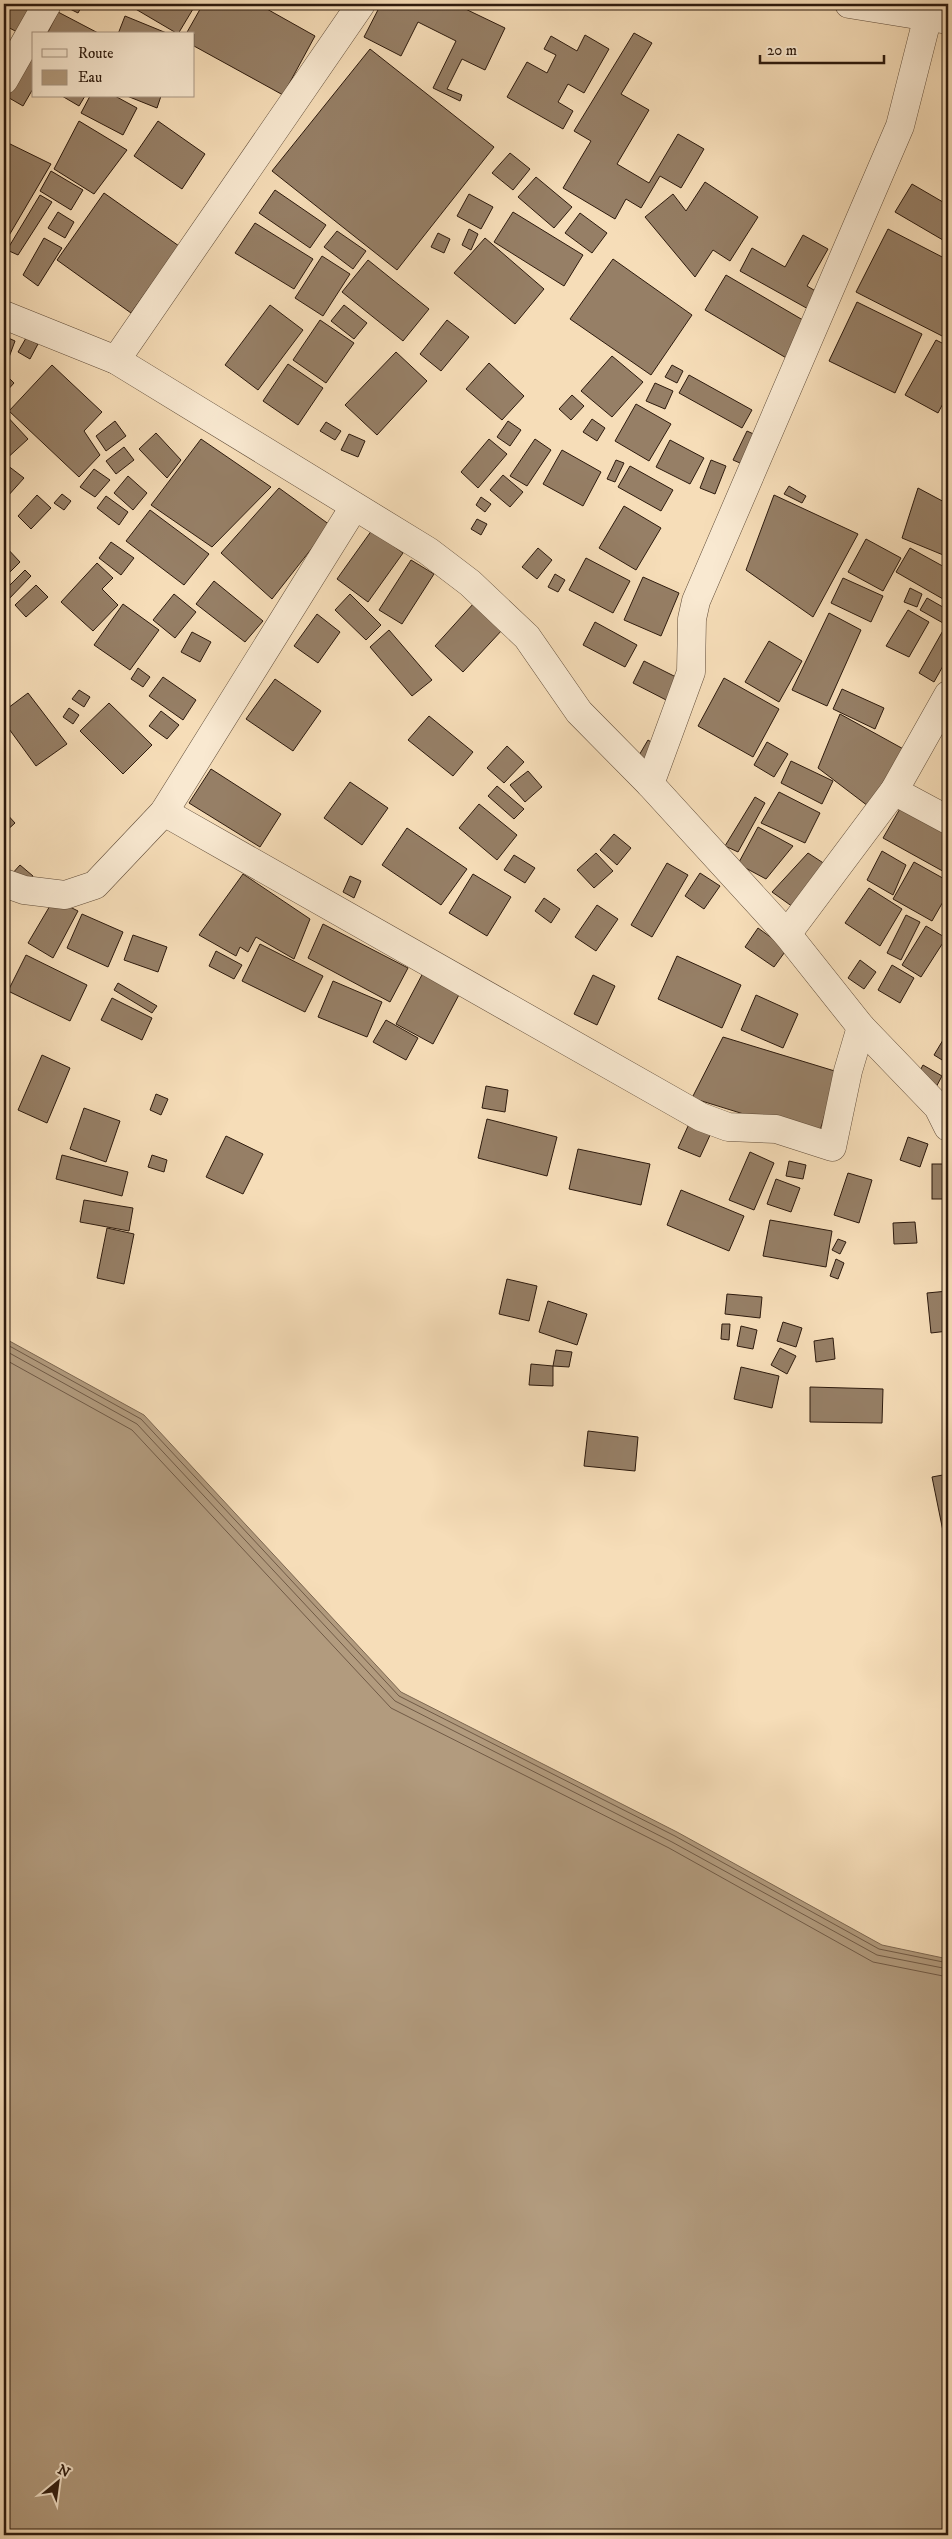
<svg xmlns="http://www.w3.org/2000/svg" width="952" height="2539" viewBox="0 0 952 2539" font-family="'IM FELL DW Pica',serif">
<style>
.water{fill:#b29b7e;stroke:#7d6751}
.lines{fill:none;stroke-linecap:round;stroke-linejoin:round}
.shore{stroke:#705a46;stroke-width:1}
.building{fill:#967f66;stroke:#2d1a0d}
.minor-casing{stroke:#5f4b38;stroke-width:29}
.minor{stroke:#f9e9d1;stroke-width:28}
</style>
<rect width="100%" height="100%" fill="#f6ddb8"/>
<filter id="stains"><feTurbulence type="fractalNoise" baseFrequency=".004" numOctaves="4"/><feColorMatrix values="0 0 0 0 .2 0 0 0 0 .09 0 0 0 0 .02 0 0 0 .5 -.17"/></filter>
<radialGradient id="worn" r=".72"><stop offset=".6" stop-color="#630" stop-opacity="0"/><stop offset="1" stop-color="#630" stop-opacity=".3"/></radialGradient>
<polygon class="water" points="4,1338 144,1415 401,1692 677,1832 882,1945 948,1959 948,2535 4,2535"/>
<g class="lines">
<g class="shore">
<polyline points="4,1343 141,1419 399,1696 675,1836 879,1949 948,1963"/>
<polyline points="4,1350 137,1424 395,1701 672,1842 877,1955 948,1969"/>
<polyline points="4,1359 132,1430 391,1708 669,1848 873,1962 948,1977"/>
</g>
</g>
<g class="building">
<polygon points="4,4 31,4 17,32 4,25"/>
<polygon points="65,4 83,4 78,13 64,6"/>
<polygon points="127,4 196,4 178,34"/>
<polygon points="203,4 258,4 315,36 283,95 194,46 194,34 186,34"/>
<polygon points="381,4 455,4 505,28 485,70 462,59 447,89 462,95 460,101 433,88 456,41 418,22 401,56 364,37"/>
<polygon points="58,12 100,34 47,34"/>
<polygon points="125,16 169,34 118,34"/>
<polygon points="634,33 652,43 621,94 649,110 617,164 649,183 678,134 704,149 681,188 660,176 641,208 626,199 615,219 563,188 591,141 574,131"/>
<polygon points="585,35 609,49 584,93 568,84 558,102 573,111 563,129 507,97 527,62 547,73 556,55 544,49 551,36 577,51"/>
<polygon points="34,46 34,87 23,106 4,95 4,60"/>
<polygon points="370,49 494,147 397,270 272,171"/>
<polygon points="62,96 85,96 79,106"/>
<polygon points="90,96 115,96 137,108 123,135 81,113"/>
<polygon points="127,96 161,96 157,108"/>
<polygon points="79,121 127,150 94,194 54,169"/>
<polygon points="158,121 205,154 182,189 134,156"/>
<polygon points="4,141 51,164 4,244"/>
<polygon points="510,153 530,169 513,190 492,173"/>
<polygon points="51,171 83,190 71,210 40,191"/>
<polygon points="536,177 572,207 554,228 518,197"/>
<polygon points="705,182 758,217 730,261 713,250 695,277 645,217 673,194 686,211"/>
<polygon points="912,184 948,205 948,243 895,212"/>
<polygon points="275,190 326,225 310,248 259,213"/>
<polygon points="104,193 179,246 131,313 57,260"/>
<polygon points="469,194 493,207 481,229 457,216"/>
<polygon points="40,195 52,202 18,255 7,250"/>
<polygon points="58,212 74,222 65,238 48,228"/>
<polygon points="513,212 583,255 564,286 494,242"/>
<polygon points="580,213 607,233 592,253 565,233"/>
<polygon points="255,223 313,259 294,289 235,253"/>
<polygon points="469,229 478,234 471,250 462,245"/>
<polygon points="888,229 948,260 948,339 856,292"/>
<polygon points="337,231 366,251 353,269 324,247"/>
<polygon points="438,233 450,239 444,253 431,247"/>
<polygon points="803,235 828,249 807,286 819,293 810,310 740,271 752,248 785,267"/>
<polygon points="44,238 62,248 38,286 23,275"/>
<polygon points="485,238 544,289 515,324 454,273"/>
<polygon points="322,256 350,274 323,316 295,298"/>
<polygon points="613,259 692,315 651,375 570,319"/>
<polygon points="368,260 429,309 403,341 342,292"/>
<polygon points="726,275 808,323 788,359 705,310"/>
<polygon points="857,302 922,334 895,393 829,361"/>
<polygon points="270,305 303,330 258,390 225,365"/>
<polygon points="344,305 367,323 354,339 331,321"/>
<polygon points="320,320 354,343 326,383 293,360"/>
<polygon points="447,320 469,337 441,371 420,354"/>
<polygon points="4,336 15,341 8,360 4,358"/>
<polygon points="26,338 38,344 30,359 18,352"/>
<polygon points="936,340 948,346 948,394 938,413 905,395"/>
<polygon points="396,352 427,381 377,435 345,405"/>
<polygon points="612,356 643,382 612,417 581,391"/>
<polygon points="489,363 524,396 502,420 466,389"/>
<polygon points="288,364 323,388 298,425 263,401"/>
<polygon points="52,365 102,412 84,431 100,455 79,477 9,411"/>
<polygon points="672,365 683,371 677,383 665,377"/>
<polygon points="4,373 14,383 4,394"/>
<polygon points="689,375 752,410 742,428 679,393"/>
<polygon points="655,383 673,391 665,409 646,401"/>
<polygon points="572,395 584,406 571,420 559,409"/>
<polygon points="636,404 671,424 649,461 615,441"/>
<polygon points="4,413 28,439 4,461"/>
<polygon points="592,419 605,428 597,441 583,432"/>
<polygon points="115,421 126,436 106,451 96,436"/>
<polygon points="508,421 521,430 510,446 497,437"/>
<polygon points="326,422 341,431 335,440 320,431"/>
<polygon points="747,431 760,437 747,466 733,460"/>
<polygon points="156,433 181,460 167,478 139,449"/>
<polygon points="349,434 365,441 358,457 341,450"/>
<polygon points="201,439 271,487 212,547 151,505"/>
<polygon points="489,439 507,454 478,488 461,472"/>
<polygon points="535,439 551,450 527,486 510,476"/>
<polygon points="670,440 704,458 690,484 656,467"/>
<polygon points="124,447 134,460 116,474 106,461"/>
<polygon points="562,450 601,472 583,506 543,484"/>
<polygon points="616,460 624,463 615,482 607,479"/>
<polygon points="711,460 726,466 715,494 700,488"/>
<polygon points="7,465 24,478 7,497 4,494 4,469"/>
<polygon points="630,466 673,490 661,511 618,487"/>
<polygon points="94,469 110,480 95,497 80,487"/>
<polygon points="503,475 523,492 510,507 490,490"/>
<polygon points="128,476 147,493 133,510 114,493"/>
<polygon points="789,486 806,496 802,503 784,494"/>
<polygon points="279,488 330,525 272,599 221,553"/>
<polygon points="918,488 948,504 948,557 902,538"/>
<polygon points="62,494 71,501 64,510 54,503"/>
<polygon points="37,495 51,508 31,529 18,516"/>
<polygon points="774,495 858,534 813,617 746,570"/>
<polygon points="106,496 128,512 119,525 97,508"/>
<polygon points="481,497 491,504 485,512 476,505"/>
<polygon points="624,506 661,528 636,570 599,548"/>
<polygon points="150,510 209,554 184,585 126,541"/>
<polygon points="477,519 487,524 481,535 471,529"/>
<polygon points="372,530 403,553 368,602 337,579"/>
<polygon points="866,539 901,558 883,591 848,572"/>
<polygon points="111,542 134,558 121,575 99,558"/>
<polygon points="4,545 20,562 4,578"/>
<polygon points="538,548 552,560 537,579 522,567"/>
<polygon points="910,548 948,569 948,588 943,599 896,572"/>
<polygon points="586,558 630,581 613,613 569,590"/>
<polygon points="411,560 434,574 402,624 379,610"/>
<polygon points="97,563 113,578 102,589 118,605 93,631 61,602"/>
<polygon points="25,570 31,576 7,601 4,598 4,591"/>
<polygon points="555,574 565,580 558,592 548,587"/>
<polygon points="643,577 679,593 661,636 624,620"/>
<polygon points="843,578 883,596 871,622 831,603"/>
<polygon points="214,581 263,621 245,642 196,604"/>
<polygon points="36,585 48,597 26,617 15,605"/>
<polygon points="910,588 922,594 917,607 904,602"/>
<polygon points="174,594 196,612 175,638 153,620"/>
<polygon points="350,594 381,625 366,640 335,610"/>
<polygon points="927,598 948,610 943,623 920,610"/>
<polygon points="474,603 503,629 463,672 435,646"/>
<polygon points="123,604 159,630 130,670 94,645"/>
<polygon points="908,610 929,622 909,657 886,646"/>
<polygon points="829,613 861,630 827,706 792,690"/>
<polygon points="317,614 340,632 318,663 294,646"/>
<polygon points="595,622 637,645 625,667 583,645"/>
<polygon points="945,627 948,629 948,657 934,682 919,673"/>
<polygon points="389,630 432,680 412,696 370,647"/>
<polygon points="192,632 211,642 200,662 181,652"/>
<polygon points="769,641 802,661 779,702 745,682"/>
<polygon points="644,661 682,680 670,702 633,683"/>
<polygon points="138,668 150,677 143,687 131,679"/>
<polygon points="163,677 196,700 183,720 149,696"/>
<polygon points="724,678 779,709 753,757 698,726"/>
<polygon points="275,679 321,711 293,751 246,719"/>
<polygon points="842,689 884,708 875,729 833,709"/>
<polygon points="79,690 90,697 84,707 72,699"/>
<polygon points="28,693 67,744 36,766 4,722 4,711"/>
<polygon points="109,703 152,745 123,774 80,731"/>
<polygon points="69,708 79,715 73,724 63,717"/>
<polygon points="161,711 179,725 167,739 149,726"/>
<polygon points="840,714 907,751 868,806 818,768"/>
<polygon points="429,716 473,752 453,776 408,740"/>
<polygon points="648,740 656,745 646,762 638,757"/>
<polygon points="767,742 788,754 774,777 754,765"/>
<polygon points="507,746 524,762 504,783 487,768"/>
<polygon points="791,761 833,781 822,804 781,783"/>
<polygon points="211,769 281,814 260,847 189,803"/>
<polygon points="528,771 542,787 525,802 510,785"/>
<polygon points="350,782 388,808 362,845 324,818"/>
<polygon points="497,786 524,809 514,819 488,796"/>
<polygon points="779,792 820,813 805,843 761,823"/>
<polygon points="755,797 765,803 738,852 725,846"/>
<polygon points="479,804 517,835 497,860 459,828"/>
<polygon points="901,807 948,833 948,874 883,838"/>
<polygon points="4,811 15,823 4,833"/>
<polygon points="758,827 793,846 766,879 738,864"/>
<polygon points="407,828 467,869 441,905 382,865"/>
<polygon points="614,834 631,848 617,865 600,850"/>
<polygon points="882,851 906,865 893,895 867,880"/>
<polygon points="596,853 613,871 594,888 577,870"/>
<polygon points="808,853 828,866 793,907 772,892"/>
<polygon points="514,855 535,868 525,883 504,870"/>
<polygon points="914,862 948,881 948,893 932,921 893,899"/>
<polygon points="667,863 688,875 652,937 631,925"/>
<polygon points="20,865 33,876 25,887 11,875"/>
<polygon points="700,873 720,886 704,909 685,896"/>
<polygon points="243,874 310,919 294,959 256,937 248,952 240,947 236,956 199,935"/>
<polygon points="473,874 511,897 487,936 449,913"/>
<polygon points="350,876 361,881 354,898 343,892"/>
<polygon points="869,888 902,909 880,946 845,923"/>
<polygon points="544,898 560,909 551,923 535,911"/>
<polygon points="54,899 78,911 53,958 28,943"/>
<polygon points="597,905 618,919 596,951 575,937"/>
<polygon points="82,914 123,932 108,967 67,948"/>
<polygon points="906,915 920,922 901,960 887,953"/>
<polygon points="323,924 408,968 390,1002 308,958"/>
<polygon points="926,926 946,938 921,977 902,965"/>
<polygon points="758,928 787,949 774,967 745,947"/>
<polygon points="133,935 167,947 158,972 124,960"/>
<polygon points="260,944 323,976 305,1012 242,981"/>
<polygon points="216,951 242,965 234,979 209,966"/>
<polygon points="26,955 87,985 70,1021 8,991"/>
<polygon points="677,956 741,985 722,1028 658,999"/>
<polygon points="860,960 876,972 864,989 848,978"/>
<polygon points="892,965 914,978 900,1003 878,990"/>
<polygon points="424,971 461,991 433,1044 396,1024"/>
<polygon points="593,975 615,986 597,1025 574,1014"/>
<polygon points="333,981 382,1002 367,1037 318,1017"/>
<polygon points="118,983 157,1006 152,1013 114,990"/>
<polygon points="756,995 798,1014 783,1048 741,1030"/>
<polygon points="112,998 152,1018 142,1040 101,1020"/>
<polygon points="386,1020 418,1038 406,1060 373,1042"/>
<polygon points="946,1035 948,1036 947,1063 934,1055"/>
<polygon points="723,1037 838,1072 818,1137 692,1098"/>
<polygon points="42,1055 70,1068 47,1123 18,1110"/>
<polygon points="923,1065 942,1076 934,1091 915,1080"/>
<polygon points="486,1086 508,1090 505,1112 482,1108"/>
<polygon points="156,1094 168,1099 161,1115 150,1110"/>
<polygon points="84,1108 120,1121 106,1162 70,1149"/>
<polygon points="487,1119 557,1137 547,1176 478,1158"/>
<polygon points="689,1124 711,1133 700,1157 678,1148"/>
<polygon points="226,1136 263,1154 243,1194 206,1177"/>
<polygon points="908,1137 928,1144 920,1167 900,1160"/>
<polygon points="578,1149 650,1164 641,1205 569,1189"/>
<polygon points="750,1152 774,1163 754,1210 729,1200"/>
<polygon points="62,1155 128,1172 122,1196 56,1179"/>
<polygon points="152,1155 167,1160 164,1172 148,1167"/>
<polygon points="789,1161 806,1165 803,1179 786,1176"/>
<rect x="932" y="1164" width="16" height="35"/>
<polygon points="848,1173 872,1180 859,1223 834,1215"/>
<polygon points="776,1179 800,1188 791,1212 767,1204"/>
<polygon points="681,1190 744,1216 729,1251 667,1225"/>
<polygon points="84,1200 133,1208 129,1231 80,1222"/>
<polygon points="770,1220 832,1231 826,1267 763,1256"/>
<polygon points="915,1222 917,1243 894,1244 893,1223"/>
<polygon points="107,1228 134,1234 124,1284 97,1278"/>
<polygon points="838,1239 846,1242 840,1254 832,1250"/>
<polygon points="836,1259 844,1263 838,1279 830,1276"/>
<polygon points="507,1279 537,1286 529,1321 499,1314"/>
<polygon points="948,1291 948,1331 931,1333 927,1293"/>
<polygon points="727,1294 762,1297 760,1318 725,1314"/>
<polygon points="548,1301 587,1314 577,1345 539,1332"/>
<polygon points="783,1322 802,1328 796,1347 777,1341"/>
<polygon points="722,1324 730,1324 729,1340 721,1339"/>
<polygon points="741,1326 757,1330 753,1349 737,1346"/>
<polygon points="833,1338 835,1359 816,1362 814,1341"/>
<polygon points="780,1348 796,1356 787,1374 771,1365"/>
<polygon points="556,1350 572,1352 569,1367 553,1366"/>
<polygon points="531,1364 553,1366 553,1386 529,1385"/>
<polygon points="741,1367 779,1376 772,1408 734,1399"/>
<polygon points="810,1387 883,1389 882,1423 810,1422"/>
<polygon points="588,1431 638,1437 635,1471 584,1466"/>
<polygon points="948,1474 948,1535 944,1536 932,1477"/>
</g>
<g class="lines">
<g class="minor-casing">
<g id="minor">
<polyline points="849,4 948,20"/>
<polyline points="4,80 47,4"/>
<polyline points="4,315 116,360 428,551 470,583 527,637 579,712 650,784 787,934 861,1027 938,1107 948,1127"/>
<polyline points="116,360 361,4"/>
<polyline points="650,784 691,672 692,619 696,601 900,126 931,4"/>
<polyline points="894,791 948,820"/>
<polyline points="164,812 701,1117 728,1127 776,1129 832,1147 848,1071 861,1027"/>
<polyline points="4,883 24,890 65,895 95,885 164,812 354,507"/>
<polyline points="787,934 894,791 948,695"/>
</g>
</g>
<use href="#minor" class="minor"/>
</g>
<rect width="952" height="2539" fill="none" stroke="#f6ddb8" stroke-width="20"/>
<rect x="5" y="5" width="942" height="2529" fill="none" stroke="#2d1a0d" stroke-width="2.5"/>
<rect x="10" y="10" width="932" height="2519" fill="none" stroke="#2d1a0d"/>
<rect x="32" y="32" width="162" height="65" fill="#f9e9d1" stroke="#a79683"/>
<rect x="42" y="49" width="25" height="8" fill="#f9e9d1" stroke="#a79683"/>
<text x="78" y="58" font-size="15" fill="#2d1a0d">Route</text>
<rect x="42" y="70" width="25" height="15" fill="#b29b7e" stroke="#a79683"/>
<text x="78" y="82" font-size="15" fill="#2d1a0d">Eau</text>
<g transform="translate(58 2482) rotate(29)" stroke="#f9e9d1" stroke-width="4" paint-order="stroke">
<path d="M0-4L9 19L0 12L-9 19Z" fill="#2d1a0d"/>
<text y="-8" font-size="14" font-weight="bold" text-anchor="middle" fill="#2d1a0d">N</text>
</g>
<path d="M760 55v8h124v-8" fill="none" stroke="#2d1a0d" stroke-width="2.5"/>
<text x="767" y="55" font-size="15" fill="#2d1a0d" stroke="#f9e9d1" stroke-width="4" paint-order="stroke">20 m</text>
<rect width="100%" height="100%" filter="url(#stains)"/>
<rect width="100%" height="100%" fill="url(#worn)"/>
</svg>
